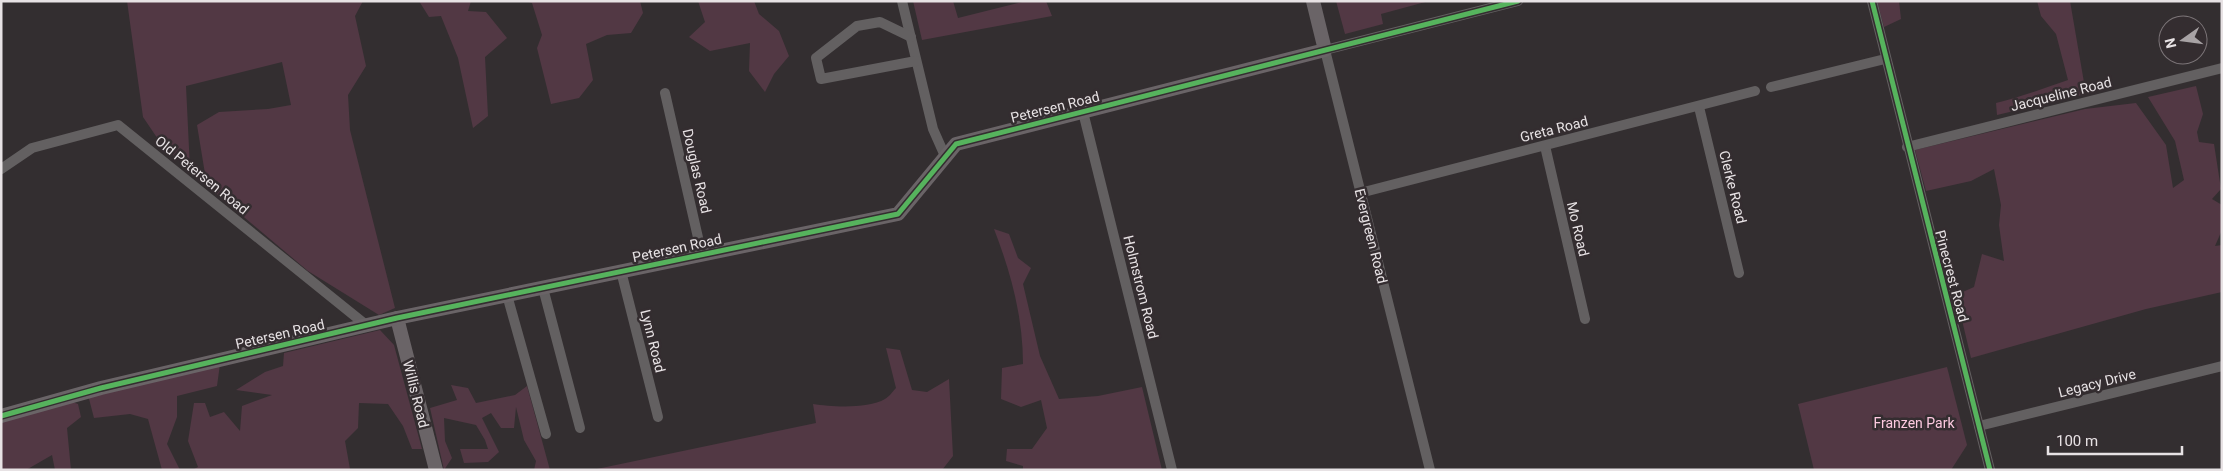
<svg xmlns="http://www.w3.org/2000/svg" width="2223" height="471" viewBox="0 0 2223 471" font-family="Roboto,sans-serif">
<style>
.green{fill:#523844}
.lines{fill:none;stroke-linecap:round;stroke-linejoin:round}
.street{stroke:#636061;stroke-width:10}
.secondary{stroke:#6a6467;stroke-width:14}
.cycleway-casing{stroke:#342d30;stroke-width:8}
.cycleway{stroke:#56b35d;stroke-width:5}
.labels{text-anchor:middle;stroke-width:5;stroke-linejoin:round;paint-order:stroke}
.street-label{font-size:14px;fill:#e7e2e4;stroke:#342d30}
.park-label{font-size:14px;fill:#fdcae0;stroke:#342d30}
</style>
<rect width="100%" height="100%" fill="#332e30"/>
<g class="green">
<polygon points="127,1 363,1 355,16 366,66 348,95 350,130 395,308 379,315 308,271 207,186 197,125 219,112 268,109 291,105 282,62 186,86 190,169 164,148 143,117"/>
<polygon points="419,1 471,1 468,11 486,12 507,38 485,57 488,116 473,128 458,58 441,16 429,17"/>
<polygon points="525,1 640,1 643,13 631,33 607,35 586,44 593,80 579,98 551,104 537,48 542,35 532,3"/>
<polygon points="698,1 754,1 759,14 779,31 789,56 774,74 765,92 749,71 750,43 710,51 689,37 705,22"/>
<polygon points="913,1 953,1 958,18 1026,1 1046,1 1052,16 922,40"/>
<polygon points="1336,1 1429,1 1381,14 1383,24 1345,34"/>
<polygon points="1877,1 1899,1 1901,19 1884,27"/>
<path d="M2037 1H2070L2086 94 1997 115 1996 103C2021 97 2044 88 2068 80L2056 34 2041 16Z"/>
<polygon points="2196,86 2203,114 2197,132 2199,142 2214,144 2221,189 2212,199 2222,205 2222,230 2215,246 2222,245 2222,292 2146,309 1971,358 1956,295 1974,287 1982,254 2004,261 1999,225 2001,205 1994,169 1971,181 1926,191 1915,150 2085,109 2136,103 2166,145 2173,188 2184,180 2175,141 2148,97"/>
<path d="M994 229 1009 234 1018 258 1031 268 1023 284 1040 356 1059 399 1098 396 1142 387 1162 470H1023V466L1006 461 1007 449H1032L1047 428 1041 400 1021 407 1001 399 1002 368 1023 364C1023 317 1011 273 994 229Z"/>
<polygon points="380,330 394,345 422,449 412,449 403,426 388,404 359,403 358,428 345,441 350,469 352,470 192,470 198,467 188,441 194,403 205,403 210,417 224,412 240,431 242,406 272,395 236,390 265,372 283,366 284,353"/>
<path d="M886 348 900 350 912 390 927 392 949 379 953 456 942 470H592L816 423 813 404C832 407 868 409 885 399 889 397 893 391 896 388Z"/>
<polygon points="220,364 217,386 177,396 177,417 167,444 180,470 162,470 148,419 130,414 94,418 88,395"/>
<polygon points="1947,367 1967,445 1951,470 1814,470 1798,404"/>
<polygon points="451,385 468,388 476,403 515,395 527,386 550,470 534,470 536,461 524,440 516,407 514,428 501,428 491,413 482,418 499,452 488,462 464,463 460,449 488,449 485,440 476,425 444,418 445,441 452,458 444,470 430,408 457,400"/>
<polygon points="66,400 78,404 81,417 67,428 71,470 55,470 52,455 26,470 1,470 1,417"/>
</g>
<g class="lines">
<g class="street">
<polyline points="902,1 933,129 945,156"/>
<polyline points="1872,1 1990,470"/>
<polyline points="911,37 880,22 857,26 816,58 821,79 916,61"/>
<polyline points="1771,87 1885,59"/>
<polyline points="665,93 702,255"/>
<polyline points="1699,107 1739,273"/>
<polyline points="1083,112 1172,470"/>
<polyline points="1545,146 1585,319"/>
<polyline points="1907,147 2222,68"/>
<polyline points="1,169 32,148 118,125 366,325"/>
<polyline points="1360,193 1755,91"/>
<polyline points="621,271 658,417"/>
<polyline points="543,288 580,428"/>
<polyline points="507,295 546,434"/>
<polyline points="1979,426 2222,366"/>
<polyline points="1430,470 1325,50 1518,1"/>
</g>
<g class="secondary">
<polyline points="397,318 436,470"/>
<polyline points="1,416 101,388 397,318 898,214 956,144 1325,50 1313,1"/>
</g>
<g class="cycleway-casing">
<g id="cycleway">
<polyline points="1872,1 1990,470"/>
<polyline points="1,416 101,388 397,318 898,214 956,144 1518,1"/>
</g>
</g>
<use href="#cycleway" class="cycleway"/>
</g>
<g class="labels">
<g class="street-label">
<text transform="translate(2061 94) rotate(-14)" y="5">Jacqueline Road</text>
<text transform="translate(1055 107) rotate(-14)" y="5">Petersen Road</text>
<text transform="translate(1554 129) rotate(-14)" y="5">Greta Road</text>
<text transform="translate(697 171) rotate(77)" y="5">Douglas Road</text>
<text transform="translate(202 175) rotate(39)" y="5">Old Petersen Road</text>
<text transform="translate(1733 187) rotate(76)" y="5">Clerke Road</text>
<text transform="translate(1578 229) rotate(77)" y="5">Mo Road</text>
<text transform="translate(1371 236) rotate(76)" y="5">Evergreen Road</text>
<text transform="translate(677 248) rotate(-12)" y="5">Petersen Road</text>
<text transform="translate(1952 276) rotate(75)" y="5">Pinecrest Road</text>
<text transform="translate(1141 287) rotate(76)" y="5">Holmstrom Road</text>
<text transform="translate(280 334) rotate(-13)" y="5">Petersen Road</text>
<text transform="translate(653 341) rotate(76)" y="5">Lynn Road</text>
<text transform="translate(2097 383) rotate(-14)" y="5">Legacy Drive</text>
<text transform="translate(416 394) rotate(76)" y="5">Willis Road</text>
</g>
<g class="park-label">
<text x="1914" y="428">Franzen Park</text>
</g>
</g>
<rect width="2223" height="471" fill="none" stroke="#e7e2e4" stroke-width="5"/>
<g transform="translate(2183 40) rotate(256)"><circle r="24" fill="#342d30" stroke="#7c7578"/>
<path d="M0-4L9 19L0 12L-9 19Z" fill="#a8a3a5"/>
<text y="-8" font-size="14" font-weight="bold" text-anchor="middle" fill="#e7e2e4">N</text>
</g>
<path d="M2048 446v8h134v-8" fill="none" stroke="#e7e2e4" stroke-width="2.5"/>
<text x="2056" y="446" font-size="15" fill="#e7e2e4" stroke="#342d30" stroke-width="4" paint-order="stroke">100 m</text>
</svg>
